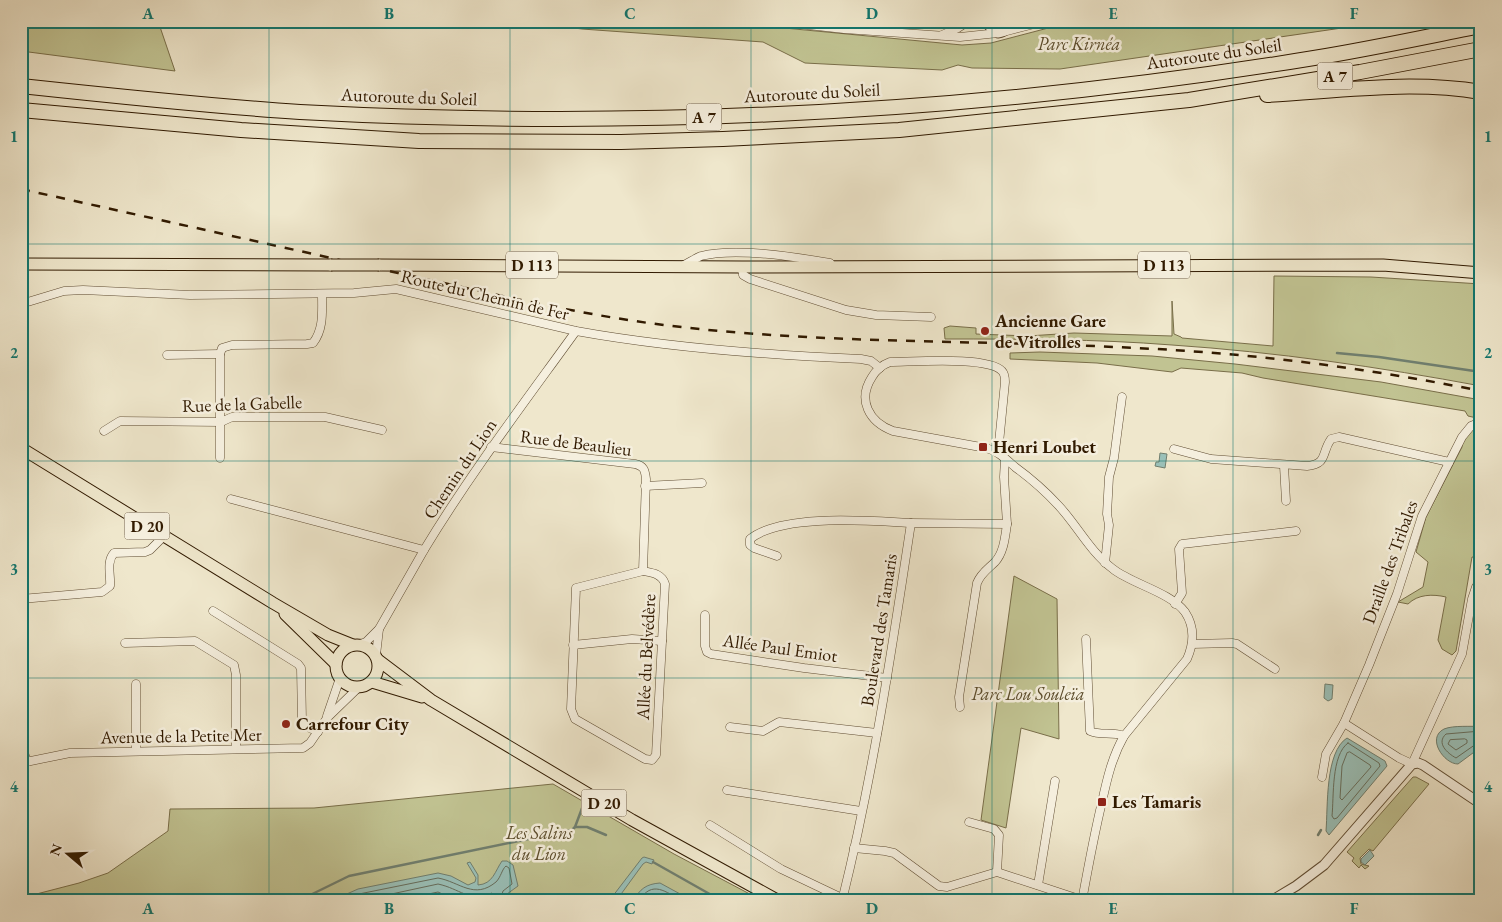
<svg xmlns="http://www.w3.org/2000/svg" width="1502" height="922" viewBox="0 0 1502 922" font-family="'EB Garamond',serif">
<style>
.green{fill:#c1c392;stroke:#796e49}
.water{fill:#9ac0b8;stroke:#707e6e}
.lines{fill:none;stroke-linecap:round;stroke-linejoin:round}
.shore{stroke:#666d5c;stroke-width:1}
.stream{stroke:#707e6e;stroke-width:2.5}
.minor-casing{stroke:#604d33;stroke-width:9}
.tertiary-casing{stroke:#604d33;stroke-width:11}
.primary-casing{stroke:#311a00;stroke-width:13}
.motorway-casing{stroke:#311a00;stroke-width:16}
.minor{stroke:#f5efde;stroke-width:8}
.tertiary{stroke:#f5efde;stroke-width:9}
.primary{stroke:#efe7cc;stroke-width:11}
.motorway{stroke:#efe7cc;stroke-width:14}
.rail{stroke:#311a00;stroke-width:2.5;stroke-dasharray:9 9;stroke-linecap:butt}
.primary-bridge-casing{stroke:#311a00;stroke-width:13;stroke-linecap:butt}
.primary-bridge{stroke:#efe7cc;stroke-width:11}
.grid{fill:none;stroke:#0f766e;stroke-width:1;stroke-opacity:0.55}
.poi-dot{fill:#8f2418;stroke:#f5efde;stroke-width:2}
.labels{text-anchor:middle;stroke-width:5;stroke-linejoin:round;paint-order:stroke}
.shield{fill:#f5efde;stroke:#6c5a43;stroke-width:1}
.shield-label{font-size:16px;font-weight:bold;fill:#311a00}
.park-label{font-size:18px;font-style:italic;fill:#5c4d2c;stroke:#f5efde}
.street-label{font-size:18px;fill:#311a00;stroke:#f5efde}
.poi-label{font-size:18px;font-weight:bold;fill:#311a00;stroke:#f5efde;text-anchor:start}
.neatline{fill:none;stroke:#0f766e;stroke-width:2}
.grid-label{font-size:16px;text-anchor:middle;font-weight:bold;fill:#0f766e}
</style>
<rect width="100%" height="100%" fill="#efe7cc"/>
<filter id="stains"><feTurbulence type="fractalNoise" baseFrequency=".004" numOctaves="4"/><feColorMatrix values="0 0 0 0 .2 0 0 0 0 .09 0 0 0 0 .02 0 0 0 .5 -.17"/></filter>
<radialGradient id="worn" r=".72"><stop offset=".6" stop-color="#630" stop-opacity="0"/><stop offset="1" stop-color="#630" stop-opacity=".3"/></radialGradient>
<g class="green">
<polygon points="21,21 158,21 175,71 21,51"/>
<path d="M520 21H654C666 29 673 22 686 21 694 21 702 21 711 21L962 45 991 43 1075 21H1390L1060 69 972 68 958 65 942 70 805 63 763 42 582 29Z"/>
<path d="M1274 276 1371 277 1481 284V386C1379 367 1276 352 1172 345 1096 339 1020 339 945 339L944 328 950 326 976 328V334L1028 336 1074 333 1172 336V301L1174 334 1181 337 1182 338 1273 346Z"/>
<polygon points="1040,352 1152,356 1235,364 1381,382 1481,400 1481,419 1468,416 1465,411 1263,378 1242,373 1181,368 1172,372 1097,363 1010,359 1010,353"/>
<path d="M1481 424V558L1472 557 1456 651 1452 655 1442 649 1438 640 1446 597C1433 594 1418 594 1408 604L1398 602 1423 587 1428 562 1416 552 1426 517 1462 447V443L1473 428Z"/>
<polygon points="1014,576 1057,599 1059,739 1021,728 1006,828 981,820"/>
<polygon points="1413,777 1416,777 1429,784 1373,851 1369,849 1360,858 1361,864 1369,866 1365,869 1361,865 1359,868 1352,861 1354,858 1347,852"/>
<polygon points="553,784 674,854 763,901 21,901 21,898 79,883 108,873 168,831 170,809 314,808"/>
</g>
<g class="water">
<polygon points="1160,453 1167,454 1165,468 1155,466 1156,462 1159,462"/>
<polygon points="1325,684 1333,685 1332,699 1328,701 1324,698"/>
<path d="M1481 726V747L1458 764C1444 764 1426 738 1444 729 1454 725 1470 727 1481 726Z"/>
<path d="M1347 738 1385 761 1387 766 1329 835 1326 831C1328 806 1325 752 1347 738Z"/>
<polygon points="1370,850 1374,856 1365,865 1361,862 1361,859"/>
<polygon points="644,857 654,860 652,864 646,862 643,864 616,901 609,901 642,858"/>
<path d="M502 861H507L513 865 518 886 507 894 504 901H331L358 889 438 873 451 876 468 885 475 882 476 878 467 863 470 862 478 875V885C493 884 495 871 502 861Z"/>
<path d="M660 883 693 901H633C640 889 646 884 660 883Z"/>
</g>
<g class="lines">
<g class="shore">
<path d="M1481 731 1446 734C1436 743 1447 753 1456 758L1476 744 1481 743"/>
<polygon points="1465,739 1467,740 1467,743 1456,750 1448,744 1450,740"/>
<path d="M1348 743 1379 763 1380 766 1337 818 1334 819 1332 816C1334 797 1331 755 1348 743Z"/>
<polygon points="1350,752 1370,765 1371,767 1342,800 1340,798 1342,766 1347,753"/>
<path d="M343 901 359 894 438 878C460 882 474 900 496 882 501 877 502 869 506 866L509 868 512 884 503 891 500 901"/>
<path d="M359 901 438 884C461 889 467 902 492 893L494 895 493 901"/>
<polyline points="395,901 438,892 458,901"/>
<path d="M639 901C652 879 666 892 682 901"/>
</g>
<g class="stream">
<polyline points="1337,353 1379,357 1481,372"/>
<polyline points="1477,415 1481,409"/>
<polyline points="575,827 587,827 606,835"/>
<polyline points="1318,835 1321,830"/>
<polyline points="653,862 722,901"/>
<polyline points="298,901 349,876 572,830 575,827 584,803"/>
</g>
<g class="minor-casing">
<g id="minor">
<polyline points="772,21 844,29 960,37 998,33"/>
<polyline points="1003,32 1046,21"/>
<polyline points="942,35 958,28 969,21"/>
<path d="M684 265C690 262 696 258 701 256 736 247 795 257 830 263"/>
<polyline points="742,267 743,275 750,279 846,310 876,315 931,317"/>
<path d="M21 304 64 291 83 290 190 295 354 293 396 289 576 331C670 348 765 355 861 359L871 361 880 368"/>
<polyline points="167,355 220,354"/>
<polyline points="104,431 120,421 221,422 232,417 325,417 382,430"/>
<path d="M491 447 635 464C644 466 645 470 646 479L643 571"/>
<path d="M1174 449 1211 459 1307 466C1328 464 1321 453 1331 439L1339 437 1449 462"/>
<path d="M998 453 1005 382C1005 378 1005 374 1002 371 988 356 913 362 890 362 882 365 876 370 872 377 857 400 869 422 893 431L986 448C998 451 1006 459 1015 467 1030 478 1045 491 1058 505 1077 525 1090 552 1113 569 1132 584 1170 592 1185 612 1195 627 1194 643 1187 659L1124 736C1112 757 1107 779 1102 802 1094 835 1088 868 1082 901"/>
<path d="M220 458V354L222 348 232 345 307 344 313 343C324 329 322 311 322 294"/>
<polyline points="1284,466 1286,501"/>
<polyline points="645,486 702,483"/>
<polyline points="231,499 424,550"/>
<path d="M777 556 754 548 750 545V539C783 513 870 521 911 523"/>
<polyline points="1105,563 1109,525 1107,514 1109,477 1114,458 1122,397"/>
<path d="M643 571C653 573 662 574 665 584L656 755 652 760 645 759 575 719 571 709 576 588Z"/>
<path d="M21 599 102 592 110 586C111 575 106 562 114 553L145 552 150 550 164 536"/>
<polyline points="1175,604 1182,593 1179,549 1182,544 1296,531"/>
<polyline points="213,611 298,664 301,668 302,721 306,726 318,732"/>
<polyline points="705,615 705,646 707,652 711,654 804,668 887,678"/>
<path d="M379 629C394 603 409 576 424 550 470 474 524 403 576 331"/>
<path d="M1086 639 1090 731C1100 736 1113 731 1124 736"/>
<polyline points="125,643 195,641 234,665 236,675 236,749"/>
<polyline points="1192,644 1232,643 1237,644 1275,669"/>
<polyline points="358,645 366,642 379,629 376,655"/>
<polyline points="573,645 632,639 662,641"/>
<polyline points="136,684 136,751"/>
<path d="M960 707 959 697 977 583C981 573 988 569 995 562 1004 552 1005 537 1007 524"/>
<polyline points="327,716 340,678"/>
<polyline points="1344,723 1399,758 1412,764 1462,654 1472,599 1476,587 1481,581"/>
<polyline points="730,727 763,731 779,722 877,733"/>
<polyline points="21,743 27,762"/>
<polyline points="21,763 70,753 303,748 310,743 327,718 358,688"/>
<polyline points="1322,777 1326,754 1344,723 1369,665 1397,594 1422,516 1462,437 1471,426 1481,422"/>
<polyline points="727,790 861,811"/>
<polyline points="969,822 994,829 999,835 997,872"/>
<polyline points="710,825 781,869 842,898"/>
<polyline points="854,848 885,851 894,853 939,886 947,887 997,872 1082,900"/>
<polyline points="1038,885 1055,781"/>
<path d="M842 901C873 776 892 649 911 523L1007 524 1004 477 1005 459"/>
</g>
</g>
<g class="tertiary-casing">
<g id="tertiary">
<path d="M987 21 990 27 998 33C1006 32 1008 28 1010 21"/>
<polyline points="1271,901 1296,886 1324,865 1412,764 1418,763 1423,765 1481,804"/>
</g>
</g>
<g class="primary-casing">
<g id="primary">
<polyline points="21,264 331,265"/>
<polyline points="379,265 742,267 1383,265 1481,273"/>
<polyline points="21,448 273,603 328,635 353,645"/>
<polyline points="285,614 336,664"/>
<circle cx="357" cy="666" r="21"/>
<polyline points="378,660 431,700 632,820 779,901"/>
<polyline points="372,682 422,697"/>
</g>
</g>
<g class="motorway-casing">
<g id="motorway">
<path d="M21 86C114 96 207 106 300 112 639 130 979 113 1314 58 1370 49 1425 37 1481 26"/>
<path d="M1267 95C1338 91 1410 80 1481 92"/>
<polyline points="21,110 241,130 419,141 621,142 723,139 899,130 1189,100 1360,72 1481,49"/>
</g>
</g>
<use href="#minor" class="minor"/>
<use href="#tertiary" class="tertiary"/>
<use href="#primary" class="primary"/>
<use href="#motorway" class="motorway"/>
<path class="rail" d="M21 189C147 217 273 245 398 273 495 294 591 318 690 328 837 344 987 340 1135 348 1251 353 1367 368 1481 391"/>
<g class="primary-bridge-casing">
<polyline id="primary-bridge" points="331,265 379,265"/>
</g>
<use href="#primary-bridge" class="primary-bridge"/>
</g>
<path class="grid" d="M269 21V901M510 21V901M751 21V901M992 21V901M1233 21V901M21 244H1481M21 461H1481M21 678H1481"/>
<g class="poi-dot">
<circle cx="985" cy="331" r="5"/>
<rect x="978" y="442" width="10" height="10" rx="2.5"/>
<circle cx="286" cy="724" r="5"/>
<rect x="1097" y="797" width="10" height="10" rx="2.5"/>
</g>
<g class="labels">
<g class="shield">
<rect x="1317.5" y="62.5" width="35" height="27" rx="4"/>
<rect x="686.5" y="103.5" width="35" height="27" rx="4"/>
<rect x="506" y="251.5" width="52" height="27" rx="4"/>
<rect x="1138" y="251.5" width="52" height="27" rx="4"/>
<rect x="124.5" y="512.5" width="45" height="27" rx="4"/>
<rect x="581.5" y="789.5" width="45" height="27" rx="4"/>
</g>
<g class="shield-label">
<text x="1335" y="82">A 7</text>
<text x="704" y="123">A 7</text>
<text x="532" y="271">D 113</text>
<text x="1164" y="271">D 113</text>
<text x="147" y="532">D 20</text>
<text x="604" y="809">D 20</text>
</g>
<g class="park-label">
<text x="1079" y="50">Parc Kirnéa</text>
<text x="1028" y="700">Parc Lou Souleïa</text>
<text x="539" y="839">Les Salins<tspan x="539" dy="21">du Lion</tspan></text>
</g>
<g class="street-label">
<text transform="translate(1214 54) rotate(-8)" y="6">Autoroute du Soleil</text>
<text transform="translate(812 93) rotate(-3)" y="6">Autoroute du Soleil</text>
<text transform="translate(409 97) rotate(2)" y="6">Autoroute du Soleil</text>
<text transform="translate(485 295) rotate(13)" y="6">Route du Chemin de Fer</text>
<text transform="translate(242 404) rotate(-2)" y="6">Rue de la Gabelle</text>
<text transform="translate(576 443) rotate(7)" y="6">Rue de Beaulieu</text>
<text transform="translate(460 469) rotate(-56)" y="6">Chemin du Lion</text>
<text transform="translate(1390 562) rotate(-70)" y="6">Draille des Tribales</text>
<text transform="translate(879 630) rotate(-81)" y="6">Boulevard des Tamaris</text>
<text transform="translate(780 648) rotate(8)" y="6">Allée Paul Emiot</text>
<text transform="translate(646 657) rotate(-87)" y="6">Allée du Belvédère</text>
<text transform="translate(181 736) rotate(-1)" y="6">Avenue de la Petite Mer</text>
</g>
<g class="poi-label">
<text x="995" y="327">Ancienne Gare<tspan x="995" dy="21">de Vitrolles</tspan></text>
<text x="993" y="453">Henri Loubet</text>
<text x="296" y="730">Carrefour City</text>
<text x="1112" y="808">Les Tamaris</text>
</g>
</g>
<rect width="1502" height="922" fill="none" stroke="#efe7cc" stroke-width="55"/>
<g transform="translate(68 854) rotate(289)" stroke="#f5efde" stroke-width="4" paint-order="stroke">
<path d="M0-4L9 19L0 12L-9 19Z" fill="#311a00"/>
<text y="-8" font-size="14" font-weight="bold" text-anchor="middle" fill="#311a00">N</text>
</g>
<rect x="28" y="28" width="1446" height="866" class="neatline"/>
<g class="grid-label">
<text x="148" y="19">A</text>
<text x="389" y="19">B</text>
<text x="630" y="19">C</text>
<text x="872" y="19">D</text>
<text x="1113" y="19">E</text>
<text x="1354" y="19">F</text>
<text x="14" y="142">1</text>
<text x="1488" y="142">1</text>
<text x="14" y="358">2</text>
<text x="1488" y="358">2</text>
<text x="14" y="575">3</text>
<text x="1488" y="575">3</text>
<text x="14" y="792">4</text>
<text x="1488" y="792">4</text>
<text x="148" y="914">A</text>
<text x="389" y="914">B</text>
<text x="630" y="914">C</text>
<text x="872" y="914">D</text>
<text x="1113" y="914">E</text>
<text x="1354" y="914">F</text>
</g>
<rect width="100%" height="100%" filter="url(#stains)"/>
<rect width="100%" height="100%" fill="url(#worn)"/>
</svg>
